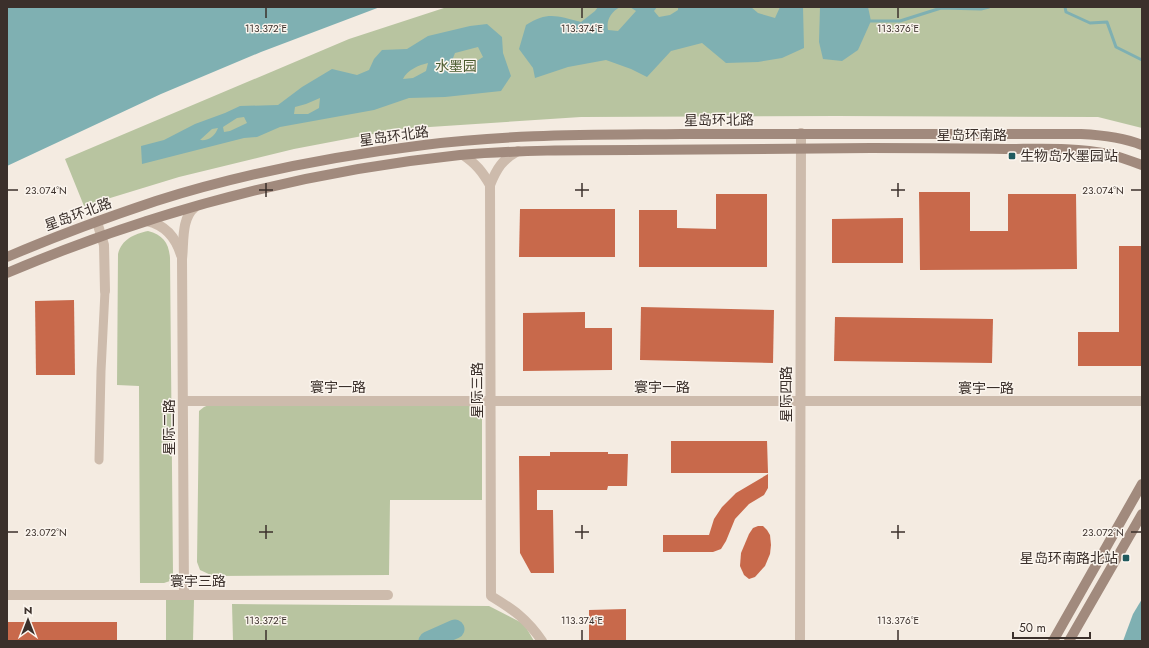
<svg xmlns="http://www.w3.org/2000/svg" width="1149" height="648" viewBox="0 0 1149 648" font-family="Jost,'Noto Sans SC',sans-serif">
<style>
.green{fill:#b8c4a0}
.water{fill:#7fb0b2;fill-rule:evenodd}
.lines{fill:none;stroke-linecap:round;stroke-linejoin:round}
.stream{stroke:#7fb0b2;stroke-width:3}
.river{stroke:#7fb0b2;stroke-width:19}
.building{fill:#c8694b}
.minor{stroke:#cdbbac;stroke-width:9}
.tertiary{stroke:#cdbbac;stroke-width:10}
.secondary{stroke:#a18a7d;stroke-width:10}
.ticks{fill:none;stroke:#3b302b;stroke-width:1.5}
.poi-dot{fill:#1f5a5e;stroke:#fbf5ee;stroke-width:1.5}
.labels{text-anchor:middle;stroke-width:3;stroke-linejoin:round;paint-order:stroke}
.park-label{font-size:14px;fill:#4a5a2e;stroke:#fbf5ee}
.street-label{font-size:14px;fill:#3b302b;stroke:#fbf5ee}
.poi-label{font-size:14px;fill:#3b302b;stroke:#fbf5ee;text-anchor:start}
.ticks-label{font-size:10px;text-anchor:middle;fill:#3b302b;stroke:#fbf5ee;stroke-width:3;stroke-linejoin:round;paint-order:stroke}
</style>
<rect width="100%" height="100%" fill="#f4ebe1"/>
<g class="green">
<polygon points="447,7 1142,7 1142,128 1098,117 836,116 581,117 399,129 294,149 179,177 84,206 65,159 349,39"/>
<path d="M148 231C163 235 169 243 170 258L173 574 170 581 164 583H140L139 386 117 385 118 254C122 239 134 234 148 231Z"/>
<polygon points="211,404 472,405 482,419 482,500 390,500 389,575 213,576 200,570 197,562 199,411 204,407"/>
<polygon points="166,600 194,600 193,641 166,641"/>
<polygon points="232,604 489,606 524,624 534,641 233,641"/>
</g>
<g class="water">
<polygon points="7,7 380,7 261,52 161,94 7,166"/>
<path d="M598 7H620C611 12 606 20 608 30L618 31 636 11 630 7H657L654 11 659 17 670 15 678 10V7H751L758 13 775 18 780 7H803L804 48 782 58 758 62 726 63 702 43 671 51 647 77 631 69 606 60 568 67 535 78 533 68 519 49 526 25C548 11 557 16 581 22L595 11Z"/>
<polygon points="820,7 868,7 871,21 858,50 842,61 823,59 819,42"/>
<path d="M487 24 502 37 503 53 511 76 501 91 445 97 409 98 374 110 280 127 257 137 244 138 142 164 141 146 164 140 195 124 225 113 240 106 278 105 302 87 332 69 357 75 369 70 374 59 382 50 407 49 428 36 470 26ZM478 47 483 57 477 61H468L455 65 451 63 455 53ZM428 63 426 71 413 78 403 79C407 70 419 65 428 63ZM320 98 319 108 308 114H294L295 107 306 104ZM244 117 247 123 230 131 224 132 223 127 237 118ZM218 128C215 136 209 141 200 140L212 129Z"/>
<polygon points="1142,599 1142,641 1123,641 1133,614"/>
</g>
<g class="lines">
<g class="stream">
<polyline points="1065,7 1066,12 1090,23 1107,22 1116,47 1142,60"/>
<polyline points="871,21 900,21 941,8 981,9 989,7"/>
</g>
<polyline class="river" points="428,641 455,629"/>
</g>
<g class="building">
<polygon points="919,192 970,192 970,231 1008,231 1008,194 1076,194 1077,269 920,270"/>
<polygon points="716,194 767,194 767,267 639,267 639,210 677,210 677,228 716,229"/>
<polygon points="520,209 615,209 615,257 519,257"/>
<polygon points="903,218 903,263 832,263 832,219"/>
<polygon points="1119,246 1142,246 1142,366 1078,366 1078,332 1119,332"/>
<polygon points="74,300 75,375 36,375 35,301"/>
<polygon points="641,307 774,310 773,363 640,360"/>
<polygon points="585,312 585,328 612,328 612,370 523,371 523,313"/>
<polygon points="835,317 993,319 992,363 834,361"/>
<polygon points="671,441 767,441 768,473 671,473"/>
<polygon points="550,452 608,452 608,454 628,454 627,486 608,486 607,490 537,490 537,510 553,510 554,573 531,573 520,553 519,456 550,456"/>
<polygon points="768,474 768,488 764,495 749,504 735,519 726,541 721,549 713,552 663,552 663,535 709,535 714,519 722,507 736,493"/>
<polygon points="758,526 763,526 767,530 770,535 771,545 770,554 765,566 755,577 749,579 744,575 740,566 741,553 749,534 753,528"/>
<polygon points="626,609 626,641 589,641 589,610"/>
<rect x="7" y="622" width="110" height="19"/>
</g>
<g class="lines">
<polyline class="minor" points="99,460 101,371 105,291"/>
<g class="tertiary">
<path d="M518 151C502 160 497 168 490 185L491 596C514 610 527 619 542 641"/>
<path d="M463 155C476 164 482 171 490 185"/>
<path d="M147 221C165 225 176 238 181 255"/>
<polyline points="97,222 104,245 105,291"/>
<polyline points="183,401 1142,401"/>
<polyline points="7,595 388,595"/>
<path d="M184 595 182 259C184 243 181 218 195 207"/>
<polyline points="800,641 801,133"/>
</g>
<g class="secondary">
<path d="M7 257C56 236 105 218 156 201 241 174 335 156 424 145 509 134 595 135 681 134 814 133 947 134 1081 134 1102 135 1122 137 1142 145"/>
<path d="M7 273C151 212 304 171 460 155 518 150 576 150 634 150 713 149 792 148 871 148 916 148 960 148 1005 149 1039 149 1075 147 1109 154 1120 157 1131 161 1142 165"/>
<polyline points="1053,641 1142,484"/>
<polyline points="1069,641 1142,514"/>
</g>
</g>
<path class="ticks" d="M266 8V18M582 8V18M898 8V18M266 183V197M582 183V197M898 183V197M8 190H18M259 190H273M575 190H589M891 190H905M1131 190H1141M266 525V539M582 525V539M898 525V539M8 532H18M259 532H273M575 532H589M891 532H905M1131 532H1141M266 630V640M582 630V640M898 630V640"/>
<g class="poi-dot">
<rect x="1008" y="152" width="8" height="8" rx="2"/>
<rect x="1122" y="554" width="8" height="8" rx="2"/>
</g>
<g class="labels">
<g class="park-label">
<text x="456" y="71">水墨园</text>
</g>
<g class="street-label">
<text transform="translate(719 120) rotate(-1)" y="5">星岛环北路</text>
<text x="972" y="140">星岛环南路</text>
<text transform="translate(394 136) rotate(-8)" y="5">星岛环北路</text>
<text transform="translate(78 214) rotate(-20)" y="5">星岛环北路</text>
<text x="338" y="392">寰宇一路</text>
<text x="662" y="392">寰宇一路</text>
<text x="986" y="393">寰宇一路</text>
<text transform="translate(477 390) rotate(-90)" y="5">星际三路</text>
<text transform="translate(786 394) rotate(-90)" y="5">星际四路</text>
<text transform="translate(169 427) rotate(-90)" y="5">星际二路</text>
<text x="198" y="586">寰宇三路</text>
</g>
<g class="poi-label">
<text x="1020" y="161">生物岛水墨园站</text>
<text x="1118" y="563" text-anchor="end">星岛环南路北站</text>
</g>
</g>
<g class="ticks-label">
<text x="266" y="32">113.372°E</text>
<text x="582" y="32">113.374°E</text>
<text x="898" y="32">113.376°E</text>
<text x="46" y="194">23.074°N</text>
<text x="1103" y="194">23.074°N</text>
<text x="46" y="536">23.072°N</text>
<text x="1103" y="536">23.072°N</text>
<text x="266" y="624">113.372°E</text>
<text x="582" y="624">113.374°E</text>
<text x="898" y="624">113.376°E</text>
</g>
<rect width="1149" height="648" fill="none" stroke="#3b302b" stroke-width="16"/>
<g transform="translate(28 620)" stroke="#fbf5ee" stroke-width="3" paint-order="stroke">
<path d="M0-3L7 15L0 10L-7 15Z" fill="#3b302b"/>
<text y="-6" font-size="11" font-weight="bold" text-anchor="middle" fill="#3b302b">N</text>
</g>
<path d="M1013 632v6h77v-6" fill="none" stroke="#3b302b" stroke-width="2"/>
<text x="1019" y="632" font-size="12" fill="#3b302b" stroke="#fbf5ee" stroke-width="3" paint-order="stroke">50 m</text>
</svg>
